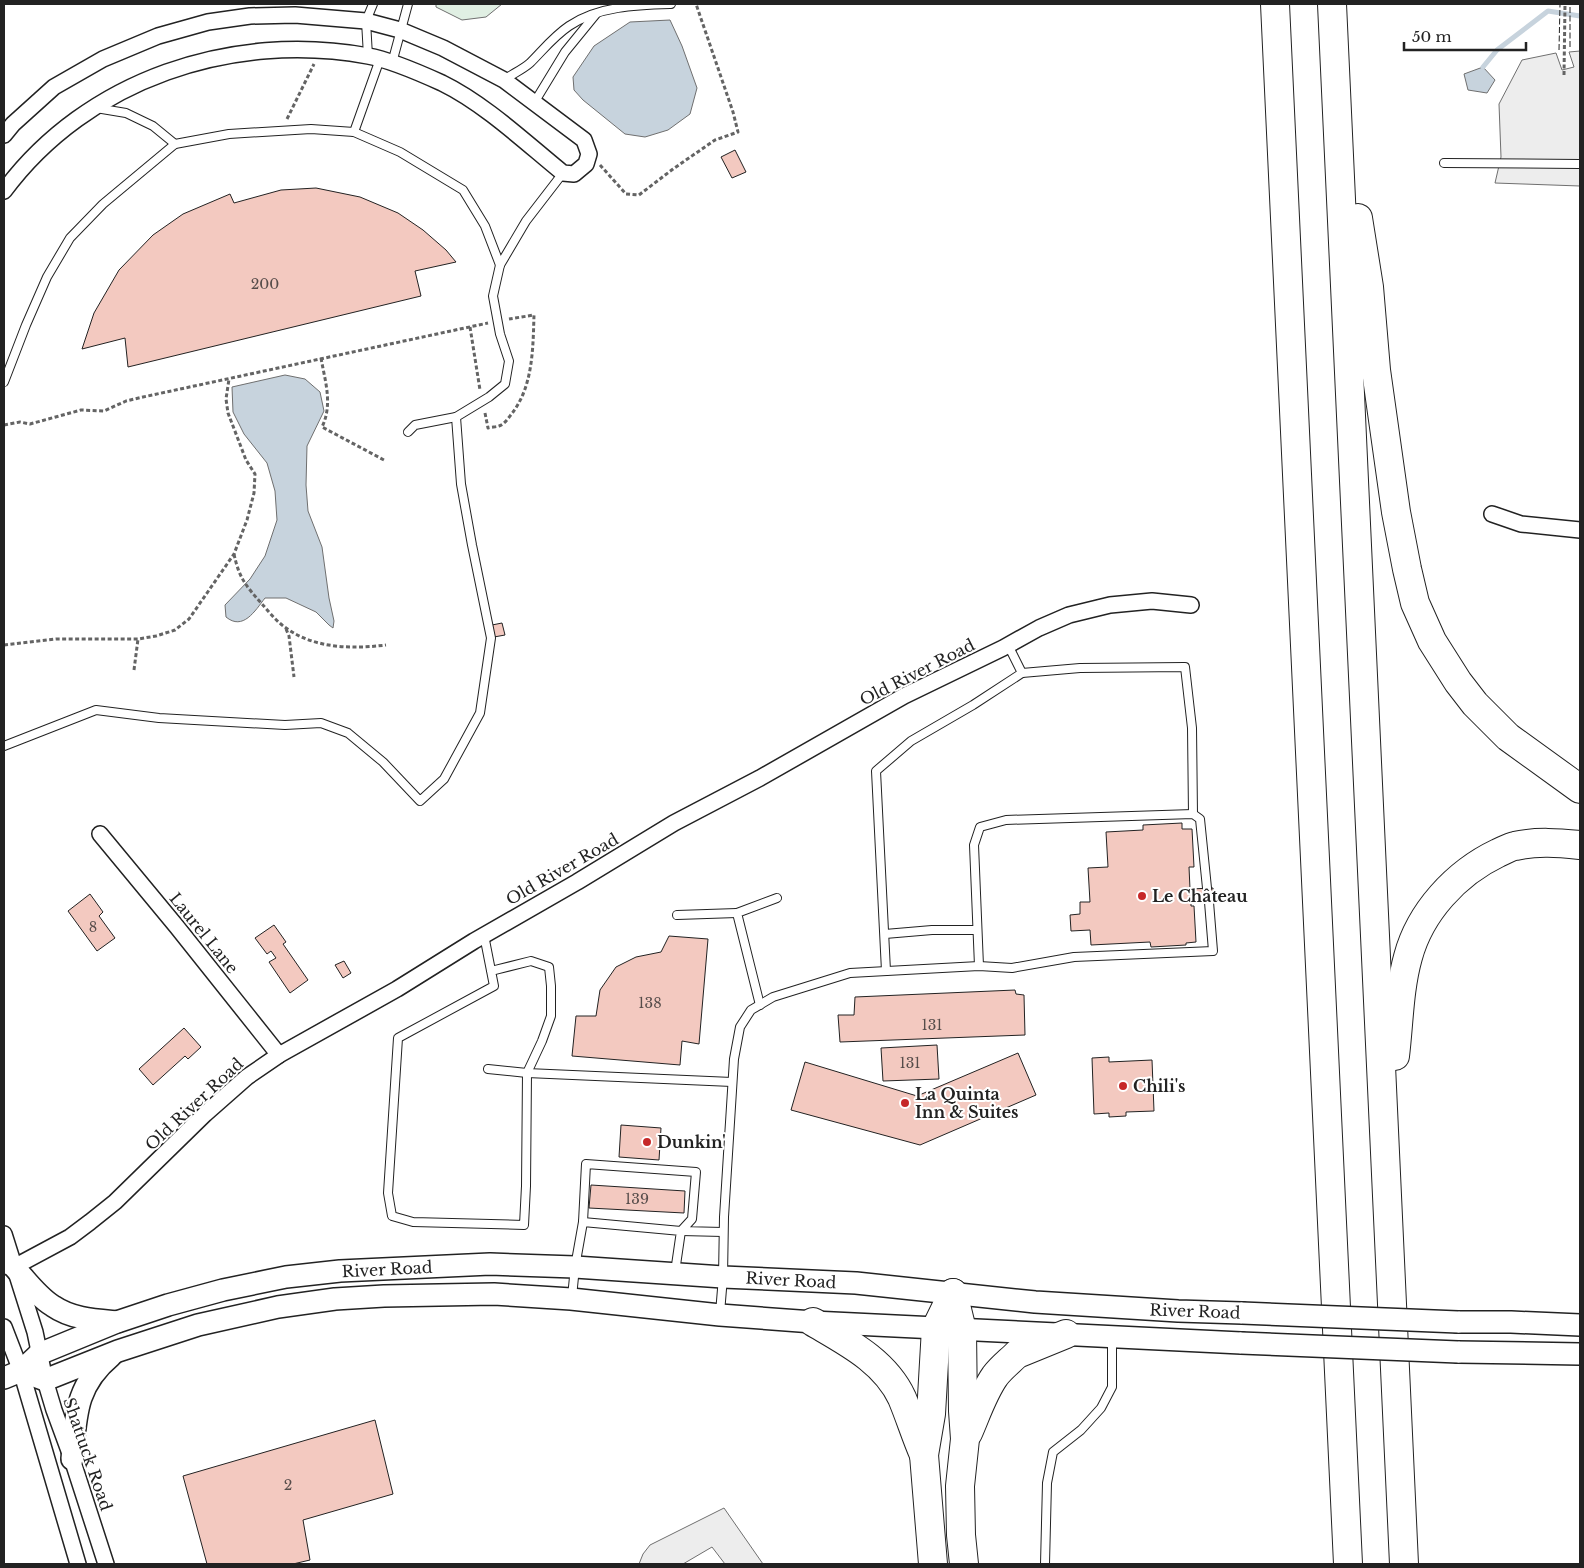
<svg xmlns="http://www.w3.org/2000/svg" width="1584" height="1568" viewBox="0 0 1584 1568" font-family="'Libre Baskerville',serif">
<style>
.green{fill:#e0efe3;stroke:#6f6f6f}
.parking{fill:#ededed;stroke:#6f6f6f}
.water{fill:#c7d3dd;stroke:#6f6f6f}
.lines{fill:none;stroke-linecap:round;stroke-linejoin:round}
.stream{stroke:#c7d3dd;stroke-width:5}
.building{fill:#f3c9c0;stroke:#222}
.service-casing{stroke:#222;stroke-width:10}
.minor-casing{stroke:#222;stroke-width:18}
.secondary-casing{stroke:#222;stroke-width:24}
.motorway-casing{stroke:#222;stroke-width:30}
.path{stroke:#646464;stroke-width:3;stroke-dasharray:4 2.5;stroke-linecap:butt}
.service{stroke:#fff;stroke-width:8}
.minor{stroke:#fff;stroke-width:15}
.secondary{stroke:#fff;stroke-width:21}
.motorway{stroke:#fff;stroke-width:28}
.secondary-bridge-casing{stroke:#222;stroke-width:24;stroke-linecap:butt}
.secondary-bridge{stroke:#fff;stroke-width:21}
.fence{stroke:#222;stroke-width:1;stroke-dasharray:6 2.5;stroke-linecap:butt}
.poi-dot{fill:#c62828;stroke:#fff;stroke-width:2}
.labels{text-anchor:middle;stroke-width:4;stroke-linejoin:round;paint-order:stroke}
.number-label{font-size:14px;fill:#564c4a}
.street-label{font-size:16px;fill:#222;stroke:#fff}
.poi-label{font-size:16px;font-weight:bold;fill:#222;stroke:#fff;text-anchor:start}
</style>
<rect width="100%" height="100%" fill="#fff"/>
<polygon class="green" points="436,4 502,4 486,17 462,20 436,7"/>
<g class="parking">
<polygon points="1580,51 1580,186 1495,183 1501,157 1499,104 1522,60 1556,53 1562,70 1574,67 1569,52"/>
<polygon points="724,1508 763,1564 725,1564 712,1547 683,1564 639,1564 643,1554 650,1545"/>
</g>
<g class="water">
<polygon points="670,20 682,46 697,88 690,114 668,130 645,137 625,134 583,100 574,90 573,77 594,46 630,22"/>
<polygon points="1483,67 1495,80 1487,93 1468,90 1464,74"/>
<path d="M285 375 305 379 320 392 324 411 307 446 306 485 308 511 322 547 329 598 334 621 333 628 329 625 316 612 286 598H265C255 611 243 631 226 617L225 605 250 579 265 556 277 520 275 491 267 463 244 434 233 412 232 387Z"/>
</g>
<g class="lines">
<polyline class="stream" points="1483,67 1497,50 1548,11 1580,16"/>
</g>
<g class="building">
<polygon points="735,150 746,172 732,178 721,157"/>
<polygon points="316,188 360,197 398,213 423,230 446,250 456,262 415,271 421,296 128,367 125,338 82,349 94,313 119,270 153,235 183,214 230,194 234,203 281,190"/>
<polygon points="502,623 505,635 494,637 492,625"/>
<polygon points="1182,823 1182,829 1192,829 1194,867 1189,867 1190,889 1213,888 1214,902 1191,903 1191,906 1194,906 1196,942 1186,943 1186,945 1151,947 1150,942 1091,945 1090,930 1071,931 1070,915 1080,914 1080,902 1090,902 1088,868 1108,867 1106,832 1143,830 1143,825"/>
<polygon points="90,894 103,912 99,916 115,938 97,951 68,911"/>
<polygon points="274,925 286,942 283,944 308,980 290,993 269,962 276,958 271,951 267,954 255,938"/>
<polygon points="669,936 708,939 699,1044 682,1041 680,1065 572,1056 576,1016 596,1016 600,990 616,967 636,957 661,952"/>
<polygon points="344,961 351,973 343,978 335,965"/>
<polygon points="1015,990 1016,994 1024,995 1025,1035 840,1042 838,1015 854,1015 855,997"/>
<polygon points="184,1028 201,1047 188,1059 185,1056 153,1085 139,1069"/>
<polygon points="937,1045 939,1079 883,1081 881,1048"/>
<polygon points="1018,1053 1036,1095 920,1145 791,1110 805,1062 917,1096"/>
<polygon points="1109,1057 1109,1062 1152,1060 1154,1111 1126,1112 1126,1116 1109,1117 1109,1113 1094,1114 1092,1058"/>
<polygon points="621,1125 661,1128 659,1160 619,1157"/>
<polygon points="591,1185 685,1191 684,1213 589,1208"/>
<polygon points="375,1420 393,1494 303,1520 310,1560 293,1564 207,1564 183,1476"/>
</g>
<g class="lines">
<g class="service-casing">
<g id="service">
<polyline points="368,56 366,21 373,4"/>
<polyline points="392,63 408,4"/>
<path d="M504 80C512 74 522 70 530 63 543 50 554 36 569 26 598 6 637 5 671 4"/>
<polyline points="534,103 565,52 596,14"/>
<polyline points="96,108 126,113 153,126 175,144"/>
<polyline points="354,132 380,59"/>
<polyline points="1444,163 1580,164"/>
<polyline points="4,382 26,325 47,277 70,238 103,204 175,144 229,134 311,129 354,132 400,152 463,190 485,226 500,265"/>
<polyline points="408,432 415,425 456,417"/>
<polyline points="1022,673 1080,668 1185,667 1192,728 1193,814"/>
<polyline points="4,746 96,710 159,718 285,725 321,723 348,733 383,762 420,801 444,779 480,713 491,638 472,545 461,484 456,417 489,397 505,384 509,361 500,334 493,296 500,265 526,221 563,173"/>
<polyline points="677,915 737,913"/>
<polyline points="885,934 932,930 977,930"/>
<polyline points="484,935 494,986 398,1038 388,1193 392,1216 413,1222 524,1225 526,1186 527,1073 542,1041 551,1016 551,986 549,967 531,961 491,971"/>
<polyline points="979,966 974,845 980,827 1006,820 1193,814 1200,819 1207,888"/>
<polyline points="886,971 876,771 911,741 973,705 1022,673 1008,645"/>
<polyline points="760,1005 737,913 777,898"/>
<polyline points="488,1069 527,1073 732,1082"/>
<polyline points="583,1222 586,1164 696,1172 692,1219 681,1231 723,1232"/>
<polyline points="572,1297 575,1267 583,1222 681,1231 675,1272"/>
<polyline points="720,1313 723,1277 724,1217 734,1059 740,1027 751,1010 773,997 850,973 979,966 1012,968 1074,957 1213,951 1209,902"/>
<polyline points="1045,1564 1047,1483 1053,1452 1081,1430 1101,1408 1112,1387 1112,1339"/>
</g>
</g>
<g class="minor-casing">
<g id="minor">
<path d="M4 135 13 124 54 87 103 59 158 36 208 22 250 16 295 15 366 21 400 30 443 48 504 80 584 140 589 154 586 164 574 174 563 173C526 143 485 104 442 83 420 73 391 60 368 56 233 31 87 79 4 191"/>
<polyline points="1492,514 1521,524 1580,530"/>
<polyline points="100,834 177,927 279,1055"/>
<polyline points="4,1234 35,1332 45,1380 54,1410 72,1459 106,1564"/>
<polyline points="4,1266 14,1267 70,1237 90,1222 115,1202 205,1114 247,1077 279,1055 397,989 474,941 577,882 674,823 760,778 904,696 1003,648 1039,628 1069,615 1110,605 1152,601 1191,605"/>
<polyline points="4,1327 21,1371 78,1564"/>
</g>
</g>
<g class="secondary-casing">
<g id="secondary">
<path d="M14 1267C26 1280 38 1297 53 1306 72 1319 95 1320 117 1322"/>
<polyline points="1458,1322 1511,1322 1580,1325"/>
<polyline points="1458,1352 1580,1354"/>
<polyline points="21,1371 45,1380 118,1351 198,1325 278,1307 335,1299 384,1296 494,1294 571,1299 720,1315 813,1322 1241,1343"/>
<polyline points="4,1378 21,1371 39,1354 117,1322 168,1305 223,1290 286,1277 340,1271 490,1264 575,1267 723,1277 856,1283 1035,1302 1178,1311 1242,1313"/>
<path d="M72 1459C76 1416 75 1386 111 1356"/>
</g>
</g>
<g class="motorway-casing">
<g id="motorway">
<polyline points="1275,4 1348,1564"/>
<polyline points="1332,4 1404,1564"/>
<polyline points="1358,218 1369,287 1376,370 1396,512 1407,569 1415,603 1432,641 1458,682 1475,704 1508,737 1580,789"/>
<path d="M1395 1056C1399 1023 1399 989 1408 957 1420 912 1456 873 1498 853 1503 851 1509 847 1515 846 1537 841 1559 843 1580 845"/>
<polyline points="953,1293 962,1330 963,1411 965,1439 960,1486 961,1535 964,1564"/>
<path d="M813 1322C847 1342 885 1361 902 1398 910 1417 916 1437 924 1455"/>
<path d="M968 1433C976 1415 983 1393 995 1376 1001 1368 1010 1361 1017 1354L1066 1334"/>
<polyline points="933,1564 924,1455 931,1414 936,1328 953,1293"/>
</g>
</g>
<g class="path">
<polyline points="1564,75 1565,4"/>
<polyline points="287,119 314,64"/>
<polyline points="600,165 626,194 639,195 673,169 715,140 738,132 733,112 696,4"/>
<polyline points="470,327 480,390"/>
<path d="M321 358C325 381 333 404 322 427L384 460"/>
<path d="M485 413 488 428C491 427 496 427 499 426 505 424 509 417 513 412 533 385 533 348 534 315L509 319"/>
<polyline points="4,425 20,422 30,424 81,410 104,411 126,401 143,397 488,323"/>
<path d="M234 554C239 578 246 586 262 604 269 612 277 622 286 628 315 649 353 649 386 645"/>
<polyline points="286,629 289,636 294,677"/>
<polyline points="4,645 56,639 138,639 156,636 175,630 189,619 234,554 247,520 254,493 255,474 246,460 228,413 226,399 229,379"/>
<polyline points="134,670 138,639"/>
</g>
<use href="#service" class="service"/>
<use href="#minor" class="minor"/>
<use href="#secondary" class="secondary"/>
<use href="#motorway" class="motorway"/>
<g class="secondary-bridge-casing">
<g id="secondary-bridge">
<polyline points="1242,1313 1458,1322"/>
<polyline points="1241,1343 1458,1352"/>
</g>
</g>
<use href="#secondary-bridge" class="secondary-bridge"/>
<g class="fence">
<polyline points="1570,47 1570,4"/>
<polyline points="1559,50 1560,4"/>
</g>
</g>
<g class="poi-dot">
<circle cx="1142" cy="896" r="5"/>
<circle cx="1123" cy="1086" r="5"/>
<circle cx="905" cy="1103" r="5"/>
<circle cx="647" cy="1142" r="5"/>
</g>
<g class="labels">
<g class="number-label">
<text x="265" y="289">200</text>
<text x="93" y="932">8</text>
<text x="650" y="1008">138</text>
<text x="932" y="1030">131</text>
<text x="910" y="1068">131</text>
<text x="637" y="1204">139</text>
<text x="288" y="1490">2</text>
</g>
<g class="street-label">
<text transform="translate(917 672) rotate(-27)" y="6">Old River Road</text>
<text transform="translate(562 869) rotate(-30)" y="6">Old River Road</text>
<text transform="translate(204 933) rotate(51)" y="6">Laurel Lane</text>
<text transform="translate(194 1104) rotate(-43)" y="6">Old River Road</text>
<text transform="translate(387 1269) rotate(-3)" y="6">River Road</text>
<text transform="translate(791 1280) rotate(3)" y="6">River Road</text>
<text transform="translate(1195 1311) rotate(2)" y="6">River Road</text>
<text transform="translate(88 1454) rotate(71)" y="6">Shattuck Road</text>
</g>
<g class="poi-label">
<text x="1152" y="902">Le Château</text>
<text x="1133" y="1092">Chili's</text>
<text x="915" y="1100">La Quinta<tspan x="915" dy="18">Inn &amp; Suites</tspan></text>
<text x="657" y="1148">Dunkin'</text>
</g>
</g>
<rect width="1584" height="1568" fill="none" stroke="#222222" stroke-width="10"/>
<path d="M1404 42v8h122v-8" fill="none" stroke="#222222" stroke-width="2.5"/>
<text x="1412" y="42" font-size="15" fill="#222222" stroke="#ffffff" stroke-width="4" paint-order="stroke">50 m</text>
</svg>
